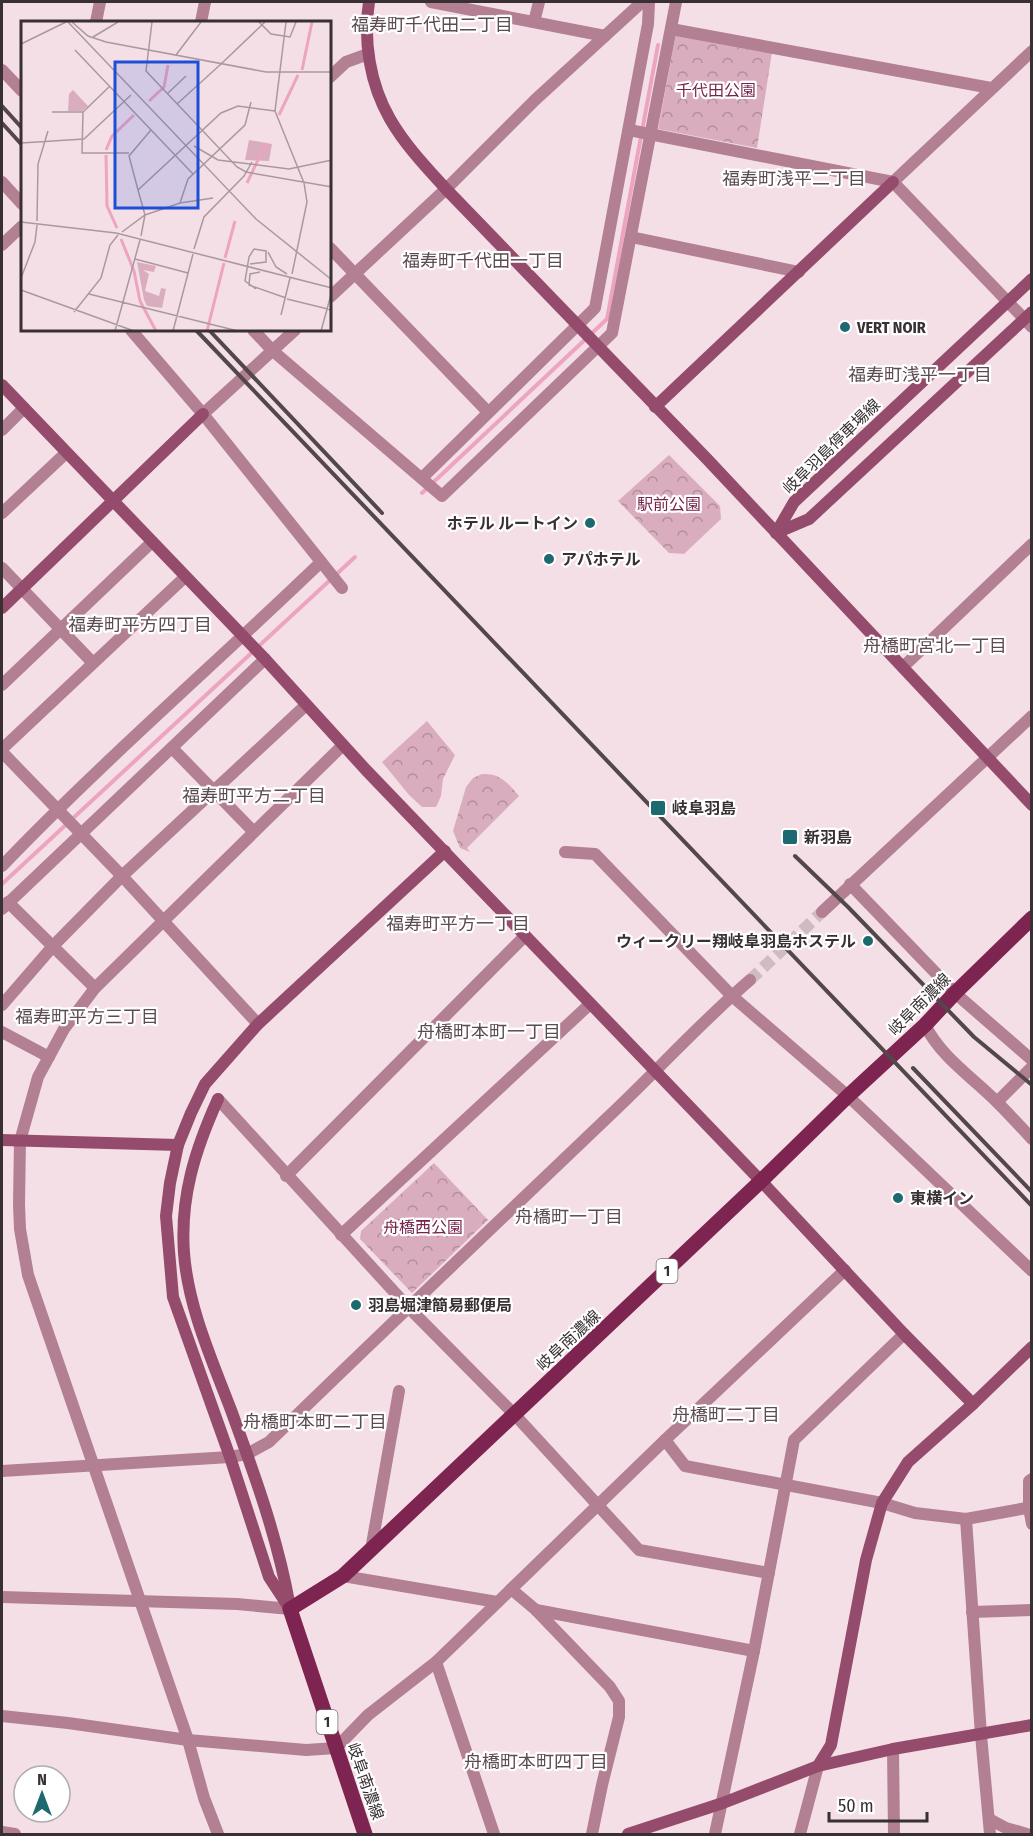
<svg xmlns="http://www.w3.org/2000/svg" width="1033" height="1836" viewBox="0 0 1033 1836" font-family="'Fira Sans Condensed','Noto Sans JP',sans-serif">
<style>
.forest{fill:url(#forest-crowns)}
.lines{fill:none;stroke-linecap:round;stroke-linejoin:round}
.stream{stroke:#eda4c1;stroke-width:4}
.street-tunnel{stroke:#cfbcc3;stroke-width:12;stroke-dasharray:12 6;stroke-linecap:butt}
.street{stroke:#b37f93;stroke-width:12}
.secondary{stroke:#954c6c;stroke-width:12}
.primary{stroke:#7e2450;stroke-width:15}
.rail{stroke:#52484c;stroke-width:4}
.poi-dot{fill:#1d6970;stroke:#fff;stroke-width:2}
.labels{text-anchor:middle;stroke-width:4.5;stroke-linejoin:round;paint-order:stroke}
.shield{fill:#fff;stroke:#746e70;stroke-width:1.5}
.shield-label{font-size:15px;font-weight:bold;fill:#383033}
.park-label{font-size:16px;fill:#77234c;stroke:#fff}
.poi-label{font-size:16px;font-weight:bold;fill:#383033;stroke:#fff;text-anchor:start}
.street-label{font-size:16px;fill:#383033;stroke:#fff}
.neighbourhood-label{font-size:18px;fill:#5d4b52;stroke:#fff}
.inset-river{fill:none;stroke:#eda4c1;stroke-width:3}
.inset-road{fill:none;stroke:#a9999f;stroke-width:1.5}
.view{fill:#1d4ed8;fill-opacity:0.15;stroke:#1d4ed8;stroke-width:3}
.inset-edge{fill:none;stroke:#383033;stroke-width:3}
</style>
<defs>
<pattern id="forest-crowns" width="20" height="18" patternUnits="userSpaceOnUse" patternTransform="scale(1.5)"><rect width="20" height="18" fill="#daadbe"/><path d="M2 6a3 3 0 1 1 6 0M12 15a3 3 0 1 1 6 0" fill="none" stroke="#b28d9b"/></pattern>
</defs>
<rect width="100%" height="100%" fill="#f5dfe7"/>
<g class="forest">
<polygon points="676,34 772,52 757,148 658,129"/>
<polygon points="669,455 720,506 721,519 684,554 669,553 618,501"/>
<polygon points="427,721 455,755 443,779 441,796 436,807 422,807 409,795 382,762"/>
<path d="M482 774C500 773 508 783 519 796L467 848 470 852 460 848 453 831 461 804 466 787 473 778Z"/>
<polygon points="434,1163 488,1220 412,1293 360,1239 361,1231"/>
</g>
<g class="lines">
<g class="stream">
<polyline points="422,493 607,319 658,45"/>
<polyline points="2,884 355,557"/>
</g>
<polyline class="street-tunnel" points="750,980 822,912"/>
<g class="street">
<polyline points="431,2 605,36"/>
<polyline points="96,22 100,2"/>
<polyline points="201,22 205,2"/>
<polyline points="534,22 539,2"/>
<polyline points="671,29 991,88"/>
<polyline points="2,70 22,91"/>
<polyline points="330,77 346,62 368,54"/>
<polyline points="629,130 893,182 1032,327"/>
<polyline points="2,182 22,204"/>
<polyline points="893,182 1032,51"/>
<polyline points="631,237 799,272"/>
<polyline points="2,245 22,226"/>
<polyline points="330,248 488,412"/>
<polyline points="330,297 446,189 535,100 642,2"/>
<polyline points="131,330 203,414 342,588"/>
<polyline points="253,330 273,351 442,496 612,333 676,2"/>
<polyline points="203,414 295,330"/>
<polyline points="2,430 24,408"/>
<polyline points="422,478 595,308 648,24 649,2"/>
<polyline points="2,513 66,453"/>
<polyline points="2,568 93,663"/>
<polyline points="903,667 1032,544"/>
<polyline points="2,685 152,542"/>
<polyline points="172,748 254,832"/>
<polyline points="2,749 185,577"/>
<polyline points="2,752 122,876 258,1024"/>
<polyline points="565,852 595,854 732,996 848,1096 1032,1271"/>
<path d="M2 866C104 760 215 664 321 562"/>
<polyline points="850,884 955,993 1032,1060"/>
<polyline points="8,902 95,988"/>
<polyline points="2,909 265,659"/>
<polyline points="822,912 1032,716"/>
<polyline points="2,1005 54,945 122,876 306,705"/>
<path d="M925 1025C941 1057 972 1077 996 1101 1008 1113 1020 1126 1032 1139"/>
<polyline points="2,1032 49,1057"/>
<polyline points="218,1099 408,1307 515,1415 639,1550 769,1573"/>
<polyline points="997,1102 1032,1067"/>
<polyline points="286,1176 525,936"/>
<polyline points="341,1235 590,1004"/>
<polyline points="665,1440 685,1466 882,1503 915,1513 966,1519 1032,1507"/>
<path d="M2 1471 230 1457 247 1454 269 1442C381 1333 494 1226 607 1118 655 1073 700 1023 750 980"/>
<polyline points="1032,1479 1029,1481 1029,1508 1032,1524"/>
<polyline points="966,1519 981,1735 990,1834"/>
<polyline points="371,1550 399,1391"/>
<polyline points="343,1576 497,1602"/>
<polyline points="511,1589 536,1610 610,1687 619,1701 619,1717 602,1785 592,1834"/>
<polyline points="2,1597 237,1604 290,1609"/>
<polyline points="536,1610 754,1651"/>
<polyline points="972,1612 1032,1610"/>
<polyline points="436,1662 494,1834"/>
<polyline points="2,1716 68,1723 188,1740 306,1750 336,1748 368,1715 436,1662 665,1440 845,1270"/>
<polyline points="893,1749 894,1834"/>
<polyline points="989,1819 1006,1828 1027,1834"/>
<polyline points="2,1832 15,1834"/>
<polyline points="218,1834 204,1798 188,1740 28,1275 20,1229 19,1204 20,1141 38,1077 64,1029 95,988 343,745"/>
<polyline points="715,1834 754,1651 794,1440 904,1334"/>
<polyline points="800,1834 818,1766"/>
</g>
<g class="secondary">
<path d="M369 2C363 41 370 84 390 119 405 145 426 167 446 189L707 459 1032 805"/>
<polyline points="2,385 265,659 366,770 761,1181 904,1334 973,1404"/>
<polyline points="655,407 893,182"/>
<polyline points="776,533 794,502 1032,279"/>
<polyline points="776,533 809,519 1032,312"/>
<polyline points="2,608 203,414"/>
<path d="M218 1099C195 1150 180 1197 184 1253 188 1307 212 1360 231 1410 254 1473 277 1536 289 1602"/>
<polyline points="2,1140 178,1145"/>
<polyline points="290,1609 269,1577 230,1457 173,1297 166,1216 170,1183 178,1145 191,1113 205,1084 258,1024 445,851"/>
<polyline points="818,1766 831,1745 866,1560 882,1503 908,1462 973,1404 1032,1347"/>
<polyline points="628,1834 723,1803 818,1766 893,1749 1032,1725"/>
</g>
<polyline class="primary" points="365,1834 290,1609 343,1576 761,1181 848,1096 925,1025 955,993 1032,918"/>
<g class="rail">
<polyline points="2,106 22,128"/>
<polyline points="2,123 22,145"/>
<polyline points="196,330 1032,1206"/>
<polyline points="209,330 382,513"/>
<polyline points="795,856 848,907 974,1037 1032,1085"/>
<polyline points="913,1068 1032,1192"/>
</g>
</g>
<g class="poi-dot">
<circle cx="845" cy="327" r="6"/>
<circle cx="590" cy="523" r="6"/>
<circle cx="549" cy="559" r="6"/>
<rect x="650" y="800" width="16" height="16" rx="3"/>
<rect x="782" y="829" width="16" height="16" rx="3"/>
<circle cx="868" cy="941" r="6"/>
<circle cx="898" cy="1198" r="6"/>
<circle cx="356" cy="1305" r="6"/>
</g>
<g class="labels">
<g class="shield">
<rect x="656.5" y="1259" width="21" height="24" rx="4.5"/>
<rect x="316.5" y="1710" width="21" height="24" rx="4.5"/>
</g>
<g class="shield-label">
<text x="667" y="1276">1</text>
<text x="327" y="1727">1</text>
</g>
<g class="park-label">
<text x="716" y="96">千代田公園</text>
<text x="669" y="510">駅前公園</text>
<text x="423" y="1233">舟橋西公園</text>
</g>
<g class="poi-label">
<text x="857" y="333">VERT NOIR</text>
<text x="578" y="529" text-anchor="end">ホテル ルートイン</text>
<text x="561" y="565">アパホテル</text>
<text x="672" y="814">岐阜羽島</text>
<text x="804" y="843">新羽島</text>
<text x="856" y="947" text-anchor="end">ウィークリー翔岐阜羽島ホステル</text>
<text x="910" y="1204">東横イン</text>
<text x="368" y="1311">羽島堀津簡易郵便局</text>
</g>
<g class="street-label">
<text transform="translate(831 446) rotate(-44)" y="6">岐阜羽島停車場線</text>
<text transform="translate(919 1004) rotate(-45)" y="6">岐阜南濃線</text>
<text transform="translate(568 1340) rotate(-43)" y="6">岐阜南濃線</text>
<text transform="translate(366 1781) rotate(71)" y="6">岐阜南濃線</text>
</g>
<g class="neighbourhood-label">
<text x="432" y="31">福寿町千代田二丁目</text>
<text x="794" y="185">福寿町浅平二丁目</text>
<text x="483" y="267">福寿町千代田一丁目</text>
<text x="920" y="381">福寿町浅平一丁目</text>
<text x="140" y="631">福寿町平方四丁目</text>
<text x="935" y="652">舟橋町宮北一丁目</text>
<text x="254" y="802">福寿町平方二丁目</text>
<text x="458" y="930">福寿町平方一丁目</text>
<text x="87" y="1023">福寿町平方三丁目</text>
<text x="489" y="1038">舟橋町本町一丁目</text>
<text x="569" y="1223">舟橋町一丁目</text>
<text x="726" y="1421">舟橋町二丁目</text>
<text x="315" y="1428">舟橋町本町二丁目</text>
<text x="536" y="1768">舟橋町本町四丁目</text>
</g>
</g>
<g transform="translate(21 21)">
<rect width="310" height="310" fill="#f5dfe7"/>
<path d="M116 241 135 245 133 251 122 249 128 253 124 270 138 275 140 267 145 268 141 287 126 285 123 279Z" fill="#daadbe"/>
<path d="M52 69 67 85 61 90H47L48 73ZM228 119 251 123 248 140 224 139Z" fill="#daadbe"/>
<path class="inset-river" d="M281 49 291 1M128 80 143 66 147 44M258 94 277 54M85 129 91 115 113 94M85 134 86 185 96 207M226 162 245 122M100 218 113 250 119 280 135 310M204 237 214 200M186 310 203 242"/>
<path class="inset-road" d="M47 1 235 198 311 259M51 1 67 15 85 21 245 51H311M131 1 125 50 216 146 225 151 311 166M238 1 250 13 269 16 275 1M265 1 254 90 283 162 286 181 271 253M72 16 97 1M0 23 45 1M54 29 172 153M155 34 180 1M200 43 244 1M146 73 165 55M156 83 200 43M31 91H62L88 66M62 91 61 132H108M0 122 63 118 110 74M173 125 197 139 268 148 311 139M117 169 108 135 130 109M159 182 167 158 224 104 230 81M16 200 17 143 27 110M0 201 95 212 311 267M101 211 124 194 159 182 192 177M120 215 124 194 117 169 200 92 217 85 254 90M173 228 183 196 223 155 231 141M247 231 255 246 266 253M114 238 167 252M229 243 245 241V230L233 228 228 236 224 260 235 268M239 251 229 253 228 264 265 277M0 257 14 221 16 204M0 269 113 310M68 273 217 310M266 278 311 289M53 291 80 257 89 224 97 214M260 294 269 257M94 310 119 219M152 310 172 233M300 310 311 270"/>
<path class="view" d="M94 41H177V187H94Z"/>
<rect width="310" height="310" class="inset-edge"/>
</g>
<rect width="1033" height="1836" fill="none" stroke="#383033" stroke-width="6"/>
<g transform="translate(42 1794)"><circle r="28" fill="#ffffff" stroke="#afacad" stroke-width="1.5"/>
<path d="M0-4.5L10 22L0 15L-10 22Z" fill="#1d6970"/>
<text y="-9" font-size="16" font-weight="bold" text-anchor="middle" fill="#383033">N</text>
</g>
<path d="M829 1812v9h98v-9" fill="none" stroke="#383033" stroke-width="3"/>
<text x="838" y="1812" font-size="18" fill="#383033" stroke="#ffffff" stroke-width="4.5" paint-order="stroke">50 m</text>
</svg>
